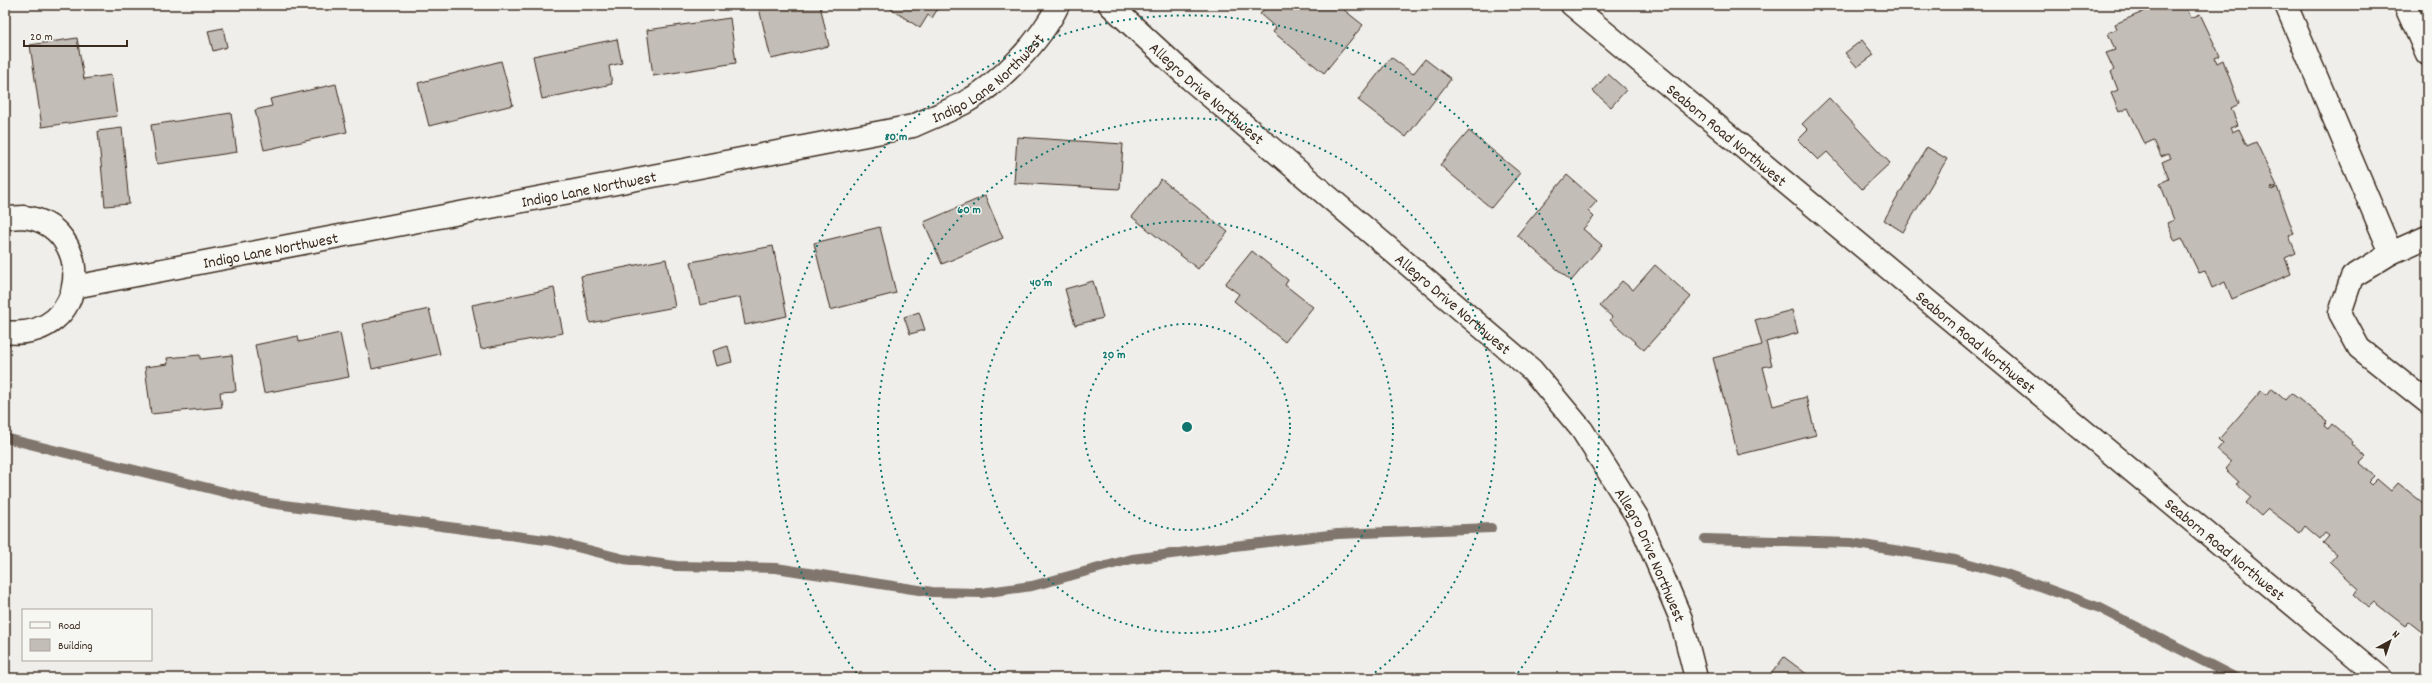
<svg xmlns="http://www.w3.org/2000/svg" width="2432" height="683" viewBox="0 0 2432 683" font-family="Dekko,sans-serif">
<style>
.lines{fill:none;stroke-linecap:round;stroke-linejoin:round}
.stream{stroke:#81766d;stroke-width:10}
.building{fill:#c2bdb7;stroke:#3b2a1e}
.minor-casing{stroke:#3b2a1e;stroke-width:25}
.minor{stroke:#f6f6f2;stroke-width:22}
.ring{fill:none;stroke:#0f766e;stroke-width:2;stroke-dasharray:2 4}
.labels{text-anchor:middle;stroke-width:3;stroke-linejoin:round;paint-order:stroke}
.street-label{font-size:16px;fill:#3b2a1e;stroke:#f6f6f2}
.centre{fill:#0f766e;stroke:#f6f6f2;stroke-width:2}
.ring-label{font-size:12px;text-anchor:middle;font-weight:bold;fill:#0f766e;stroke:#f6f6f2;stroke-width:3;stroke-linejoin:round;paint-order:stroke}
</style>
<rect width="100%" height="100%" fill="#efeeea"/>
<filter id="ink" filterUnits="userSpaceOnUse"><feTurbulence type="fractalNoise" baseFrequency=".025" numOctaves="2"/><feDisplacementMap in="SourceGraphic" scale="8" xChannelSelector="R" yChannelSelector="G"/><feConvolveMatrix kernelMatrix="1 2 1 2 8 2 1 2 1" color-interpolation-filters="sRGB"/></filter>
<g filter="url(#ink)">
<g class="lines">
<g class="stream">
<polyline points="5,438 269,503 553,541 624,559 676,566 776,568 932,592 981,593 1032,586 1132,559 1234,546 1338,534 1491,528"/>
<polyline points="1705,539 1851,543 1955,560 2006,574 2100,608 2236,678"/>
</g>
</g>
<g class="building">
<polygon points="773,5 820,5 829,46 771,59 759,8"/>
<polygon points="893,5 940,5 932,18 928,15 920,28 891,9"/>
<polygon points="1268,5 1338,5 1363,25 1324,73 1273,32 1276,28 1260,14"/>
<polygon points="2159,5 2186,5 2191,18 2200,14 2220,56 2215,58 2217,63 2223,60 2239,104 2231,108 2238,125 2230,128 2232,132 2239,129 2247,146 2256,142 2277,186 2271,188 2272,190 2277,187 2294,234 2289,236 2296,253 2285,258 2291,274 2232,299 2225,282 2212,288 2205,271 2199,273 2182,238 2175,241 2167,223 2174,220 2160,183 2169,179 2162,162 2171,158 2169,154 2161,157 2154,140 2145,144 2128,108 2119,112 2111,93 2118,90 2111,72 2114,70 2106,53 2115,50 2108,33 2117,29 2115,24"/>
<polygon points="730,18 736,63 653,76 647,30"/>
<polygon points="223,28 227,47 213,51 208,31"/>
<polygon points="77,38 84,79 111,75 117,116 42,127 30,45"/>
<polygon points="617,39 622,63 609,66 612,84 542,99 533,56"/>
<polygon points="1862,40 1874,55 1857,67 1845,53"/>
<polygon points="1391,57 1413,74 1425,59 1451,79 1406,137 1358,100"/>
<polygon points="501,61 513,105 429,126 418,83"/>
<polygon points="1608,74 1626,90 1611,107 1593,91"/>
<polygon points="336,84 347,132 264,150 255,110 272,106 270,99"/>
<polygon points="1829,98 1890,163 1862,189 1827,152 1818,160 1798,140 1808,130 1802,124"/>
<polygon points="231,113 237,152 157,164 151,125"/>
<polygon points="122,128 129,204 105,206 98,131"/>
<polygon points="1469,131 1520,173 1491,208 1440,165"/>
<polygon points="1017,137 1123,144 1120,189 1014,183"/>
<polygon points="1927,147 1947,159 1903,232 1884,220"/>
<polygon points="1567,175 1597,201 1588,211 1594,217 1583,229 1602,245 1571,281 1517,235"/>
<polygon points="1161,179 1228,232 1198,269 1132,217"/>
<polygon points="985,196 1003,238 942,264 924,222"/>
<polygon points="880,227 896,293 830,310 814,243"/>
<polygon points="773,246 787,316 745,325 740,297 700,305 691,262"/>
<polygon points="1252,251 1288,280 1285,285 1313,307 1285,342 1234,301 1239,294 1225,284"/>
<polygon points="666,259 675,307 590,323 581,276"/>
<polygon points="1655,265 1691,297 1644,350 1610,320 1612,317 1600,306 1622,281 1633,290"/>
<polygon points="1093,281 1103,318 1075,325 1065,289"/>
<polygon points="554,288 563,333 481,349 472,305"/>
<polygon points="429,309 440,354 372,369 362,324"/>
<polygon points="1792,310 1798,333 1766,342 1772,365 1763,367 1773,406 1806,397 1816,435 1738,455 1713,358 1762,345 1755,320"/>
<polygon points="919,312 925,330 910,334 904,317"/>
<polygon points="340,333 349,377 264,393 255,345 298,336 299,342"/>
<polygon points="728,346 732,362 716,366 712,351"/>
<polygon points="200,355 200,359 232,355 236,391 220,392 222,407 151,414 145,367 168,364 167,358"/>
<polygon points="2271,388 2285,400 2291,393 2327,421 2324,426 2328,429 2332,424 2353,442 2352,444 2366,457 2360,463 2374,476 2368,482 2371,485 2377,479 2391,491 2398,483 2427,506 2427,628 2423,633 2409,622 2405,626 2374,602 2368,608 2354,595 2359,589 2330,562 2337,554 2323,543 2329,536 2325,533 2320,539 2305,526 2300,533 2268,509 2261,516 2246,503 2251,497 2236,484 2239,482 2225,469 2231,462 2217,450 2223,443 2219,439 2261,391 2266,395"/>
<polygon points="1784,657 1812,678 1768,678"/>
</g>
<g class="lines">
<g class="minor-casing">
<g id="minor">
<path id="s1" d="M1110 5 1190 79 1532 370 1582 430 1639 520 1681 619 1696 678"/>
<path id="s2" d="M1572 5 2381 678"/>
<polyline points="2286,5 2391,253 2352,277 2340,313 2359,348 2427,402"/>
<polyline points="2405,5 2427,54"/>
<path d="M5 218C11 218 18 217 23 217 96 224 92 342 5 332"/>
<polyline points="2391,253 2427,237"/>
<path id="s3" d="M74 287 913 126C930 118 947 112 964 103 999 84 1041 41 1058 5"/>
</g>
</g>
<use href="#minor" class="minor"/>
</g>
</g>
<g class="ring">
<circle cx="1187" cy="427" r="103"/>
<circle cx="1187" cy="427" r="206"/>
<path d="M1005 677A309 309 0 1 1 1369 677"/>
<path d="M860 678A412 412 0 1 1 1514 678"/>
</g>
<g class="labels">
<g class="street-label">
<text dy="6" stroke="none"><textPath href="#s3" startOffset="944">Indigo Lane Northwest</textPath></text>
<text dy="6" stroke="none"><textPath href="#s1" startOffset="131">Allegro Drive Northwest</textPath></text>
<text dy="6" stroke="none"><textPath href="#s2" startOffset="202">Seaborn Road Northwest</textPath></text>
<text dy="6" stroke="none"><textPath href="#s3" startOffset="524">Indigo Lane Northwest</textPath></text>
<text dy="6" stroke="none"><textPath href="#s3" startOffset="200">Indigo Lane Northwest</textPath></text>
<text dy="6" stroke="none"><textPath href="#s1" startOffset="455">Allegro Drive Northwest</textPath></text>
<text dy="6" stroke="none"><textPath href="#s2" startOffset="526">Seaborn Road Northwest</textPath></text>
<text dy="6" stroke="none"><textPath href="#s2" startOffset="850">Seaborn Road Northwest</textPath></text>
<text dy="6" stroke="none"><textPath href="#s1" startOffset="779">Allegro Drive Northwest</textPath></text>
</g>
</g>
<circle cx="1187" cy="427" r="6" class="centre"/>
<g class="ring-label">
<text x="896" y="140">80 m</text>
<text x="969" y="213">60 m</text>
<text x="1041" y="286">40 m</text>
<text x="1114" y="358">20 m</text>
</g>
<rect width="2432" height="683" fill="none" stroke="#f6f6f2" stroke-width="20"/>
<rect x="10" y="10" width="2412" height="663" fill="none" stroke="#3b2a1e" stroke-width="1.5" filter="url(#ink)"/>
<rect x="22" y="609" width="130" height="52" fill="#f6f6f2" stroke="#aba49d"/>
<rect x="30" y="622" width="20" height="6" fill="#f6f6f2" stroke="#aba49d"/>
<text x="58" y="629" font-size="12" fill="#3b2a1e">Road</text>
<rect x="30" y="639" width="20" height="12" fill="#c2bdb7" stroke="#aba49d"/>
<text x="58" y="649" font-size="12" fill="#3b2a1e">Building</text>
<g transform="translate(2390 641) rotate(40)" stroke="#f6f6f2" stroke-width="3" paint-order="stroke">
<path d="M0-3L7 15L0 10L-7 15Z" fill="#3b2a1e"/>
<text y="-6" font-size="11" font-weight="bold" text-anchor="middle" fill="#3b2a1e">N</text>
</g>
<path d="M24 40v6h103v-6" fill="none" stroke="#3b2a1e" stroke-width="2"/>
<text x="30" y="40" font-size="12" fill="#3b2a1e" stroke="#f6f6f2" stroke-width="3" paint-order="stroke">20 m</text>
</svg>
